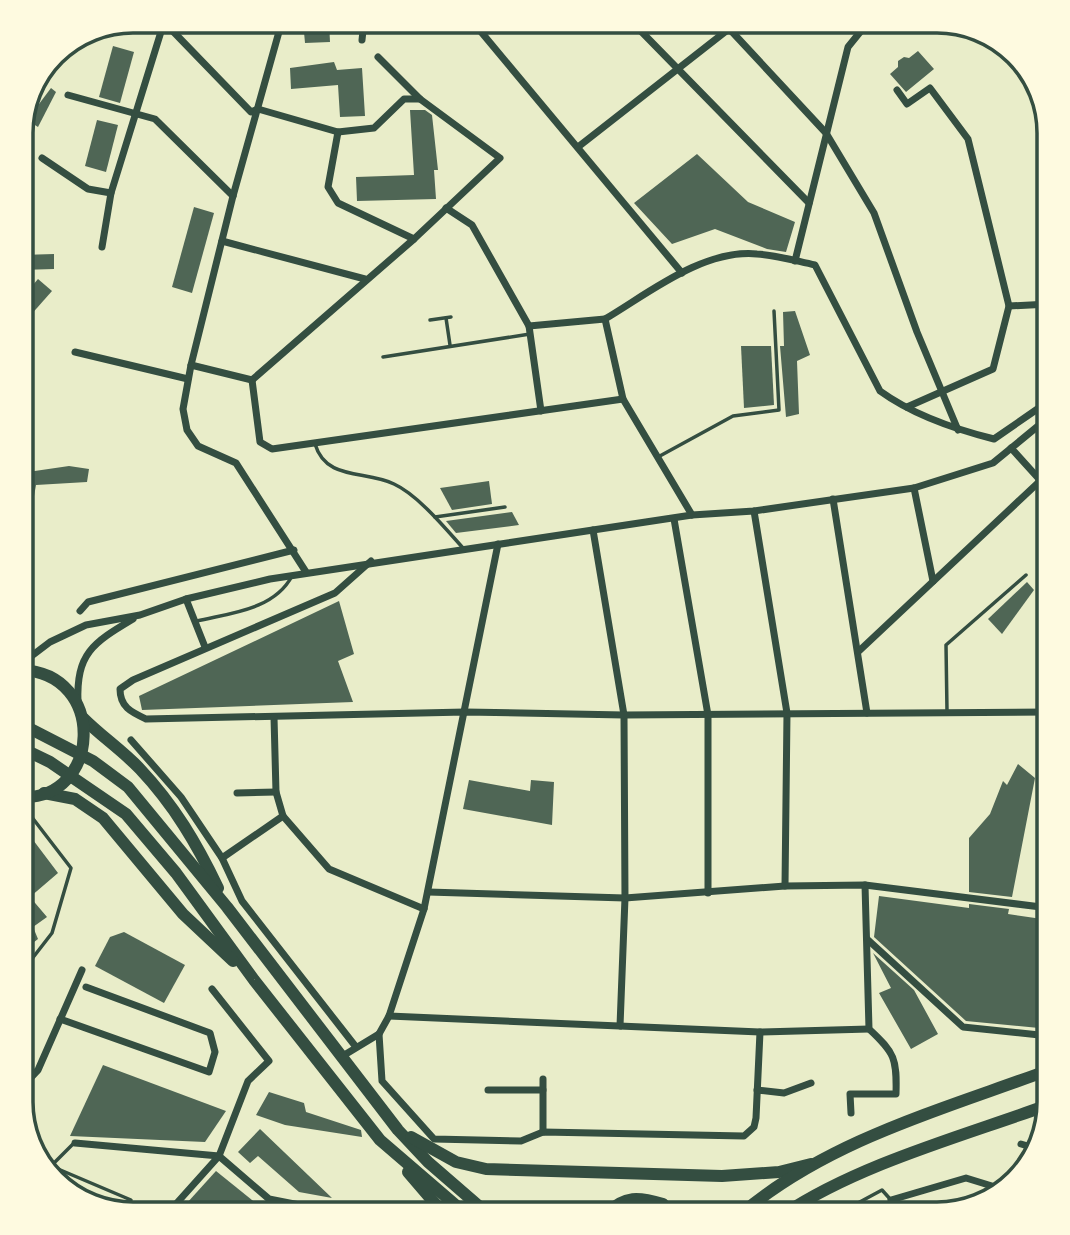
<svg xmlns="http://www.w3.org/2000/svg" width="1070" height="1235" viewBox="0 0 1070 1235" font-family="'Asap Condensed',sans-serif">
<style>
.building{fill:#4f6655}
.lines{fill:none;stroke-linecap:round;stroke-linejoin:round}
.service{stroke:#344e41;stroke-width:3.5}
.minor{stroke:#344e41;stroke-width:7}
.trunk{stroke:#344e41;stroke-width:12}
.rim{fill:none;stroke:#344e41;stroke-width:3.5}
</style>
<rect width="100%" height="100%" fill="#e9edc9"/>
<g class="building">
<polygon points="303,21 329,21 330,42 305,43"/>
<polygon points="113,46 134,52 120,103 99,97"/>
<polygon points="918,51 934,69 906,92 890,74 898,67 898,61 904,57 909,58"/>
<polygon points="334,62 337,70 362,68 365,116 340,117 338,85 291,89 290,68"/>
<polygon points="51,88 56,92 38,127 27,120"/>
<polygon points="410,110 425,110 432,115 438,170 434,170 436,199 357,201 356,177 414,175"/>
<polygon points="97,120 118,125 106,172 85,166"/>
<polygon points="697,154 748,202 795,222 786,252 767,249 715,229 672,244 634,203"/>
<polygon points="194,207 214,213 192,293 172,287"/>
<polygon points="54,254 54,269 21,270 21,255"/>
<polygon points="38,279 52,291 29,317 21,310 21,299"/>
<polygon points="795,311 810,355 797,361 799,414 786,417 780,346 784,346 783,312"/>
<polygon points="741,346 771,346 774,405 744,408"/>
<polygon points="69,466 89,469 87,482 36,485 27,535 21,534 21,473"/>
<polygon points="489,481 492,504 452,510 440,488"/>
<polygon points="512,512 519,525 456,533 446,521"/>
<polygon points="1027,582 1034,590 1002,634 988,619"/>
<polygon points="339,601 354,654 338,661 353,702 142,710 139,696"/>
<polygon points="1018,764 1035,778 1012,897 969,892 969,838 990,814 1003,781 1007,785"/>
<polygon points="469,780 530,791 531,780 554,782 552,825 463,809"/>
<polygon points="21,824 58,873 30,897 47,917 33,927 38,939 21,952"/>
<polygon points="879,896 969,908 969,904 1009,909 1008,914 1049,920 1049,1029 966,1021 874,937"/>
<polygon points="124,932 185,965 164,1003 95,966 110,937"/>
<polygon points="873,953 914,990 938,1034 911,1049 879,993 891,988"/>
<polygon points="103,1065 226,1111 205,1142 70,1136"/>
<polygon points="269,1092 304,1103 306,1112 361,1130 362,1137 285,1125 256,1115"/>
<polygon points="260,1129 332,1198 299,1192 258,1156 250,1163 238,1152"/>
<polygon points="216,1171 263,1209 263,1214 177,1214"/>
</g>
<g class="lines">
<g class="service">
<polyline points="228,29 279,26"/>
<polyline points="446,318 450,345"/>
<polyline points="430,320 451,317"/>
<polyline points="383,357 530,334"/>
<path d="M315 444C326 481 365 470 394 484 418 495 445 528 463 548"/>
<polyline points="658,457 733,416 779,410 774,311"/>
<polyline points="435,517 505,507"/>
<path d="M197 621C230 613 274 610 292 576"/>
<polyline points="947,711 946,645 1026,575"/>
<polyline points="21,973 52,933 71,868 31,816 21,820"/>
<polyline points="51,1166 131,1200"/>
<polyline points="46,1171 74,1143"/>
<polyline points="843,1211 882,1190 891,1200"/>
<polyline points="267,1214 269,1201"/>
</g>
<g class="minor">
<polyline points="163,21 251,112 258,109 338,132 374,128 404,99 420,99"/>
<polyline points="472,21 682,273"/>
<polyline points="631,21 809,203"/>
<polyline points="722,21 826,133 874,213 917,332 958,430"/>
<polyline points="362,40 364,21"/>
<polyline points="897,90 907,104 930,88 968,139 1009,306 993,369 907,407"/>
<polyline points="68,95 155,119 233,196"/>
<polyline points="338,132 328,187 338,203 414,239"/>
<polyline points="578,147 739,21"/>
<polyline points="42,158 88,189 111,193"/>
<polyline points="446,208 472,225 529,326 541,411"/>
<polyline points="222,241 365,279"/>
<polyline points="102,247 111,193 164,22"/>
<polyline points="795,261 848,47 869,21"/>
<polyline points="1009,306 1049,304"/>
<polyline points="529,326 605,319"/>
<polyline points="75,352 188,379"/>
<polyline points="191,365 233,196 282,21"/>
<polyline points="252,380 414,239 500,158 420,99 378,57"/>
<polyline points="252,380 260,442 272,449 623,399"/>
<polyline points="252,380 191,365 183,409 187,430 198,446 236,463 306,572"/>
<polyline points="1011,448 1049,490"/>
<polyline points="914,488 933,581"/>
<polyline points="833,499 867,713"/>
<polyline points="754,511 787,713 785,886"/>
<path d="M692 515 623 399 605 319C649 293 703 249 757 254 776 255 796 261 815 265L880 391C913 415 954 429 994 439L1049 401"/>
<polyline points="674,519 708,715 708,893"/>
<polyline points="593,530 624,715 625,898 620,1026"/>
<path d="M371 561 335 593 133 680 120 689C120 707 131 712 146 719L465 712 624 715 1049 712"/>
<polyline points="186,599 205,647"/>
<polyline points="80,611 88,602 294,550"/>
<polyline points="859,651 1040,481"/>
<polyline points="21,664 50,642 86,625 140,615 186,599 270,579 692,515 754,511 914,488 993,463 1049,417"/>
<path d="M78 703C76 653 93 643 133 619"/>
<polyline points="274,717 276,792 283,816"/>
<polyline points="131,740 181,797 222,858 242,901 356,1047"/>
<polyline points="237,793 276,792"/>
<polyline points="222,858 283,816 329,869 424,909"/>
<polyline points="428,892 625,898 785,886 865,885 1049,908"/>
<polyline points="867,939 963,1027 1049,1036"/>
<polyline points="389,1016 760,1032 869,1029"/>
<polyline points="60,1019 209,1072 215,1052 210,1033 86,987"/>
<polyline points="379,1034 382,1081 434,1139 521,1141 543,1132 744,1136 754,1127 756,1118 760,1032"/>
<polyline points="341,1057 379,1034 389,1016 424,909 498,544"/>
<polyline points="21,1088 38,1070 82,970"/>
<polyline points="488,1090 543,1090"/>
<polyline points="757,1090 784,1093 811,1083"/>
<path d="M851 1113 850 1094H896C897 1059 895 1053 869 1029L865 885"/>
<polyline points="543,1132 543,1079"/>
<polyline points="75,1143 219,1156 269,1199 345,1214"/>
<polyline points="1021,1144 1038,1149"/>
<polyline points="167,1214 219,1156 248,1081 269,1061 212,989"/>
<polyline points="898,1214 891,1200 966,1178 1005,1190"/>
</g>
<g class="trunk">
<path d="M83 718C101 736 123 751 140 769 174 805 197 844 218 888"/>
<polyline points="21,724 93,761 128,787 227,907 398,1130 428,1162 488,1214"/>
<polyline points="21,748 50,762 126,814 176,873 254,980 380,1140 466,1214"/>
<polyline points="44,793 75,799 103,818 183,914 233,961"/>
<path d="M21 797C101 801 108 673 21 670"/>
<polyline points="411,1137 456,1162 486,1169 722,1176 779,1172 811,1164"/>
<polyline points="408,1172 444,1214"/>
<path d="M606 1214C625 1195 639 1197 663 1204L669 1214"/>
<path d="M741 1214C828 1140 944 1109 1049 1070"/>
<path d="M784 1214C859 1164 963 1136 1048 1105"/>
</g>
</g>
<path d="M0 0H1070V1235H0ZM133 33H937A100 100 0 0 1 1037 133V1102A100 100 0 0 1 937 1202H133A100 100 0 0 1 33 1102V133A100 100 0 0 1 133 33Z" fill="#fefae0" fill-rule="evenodd"/>
<path class="rim" d="M133 33H937A100 100 0 0 1 1037 133V1102A100 100 0 0 1 937 1202H133A100 100 0 0 1 33 1102V133A100 100 0 0 1 133 33Z"/>
</svg>
